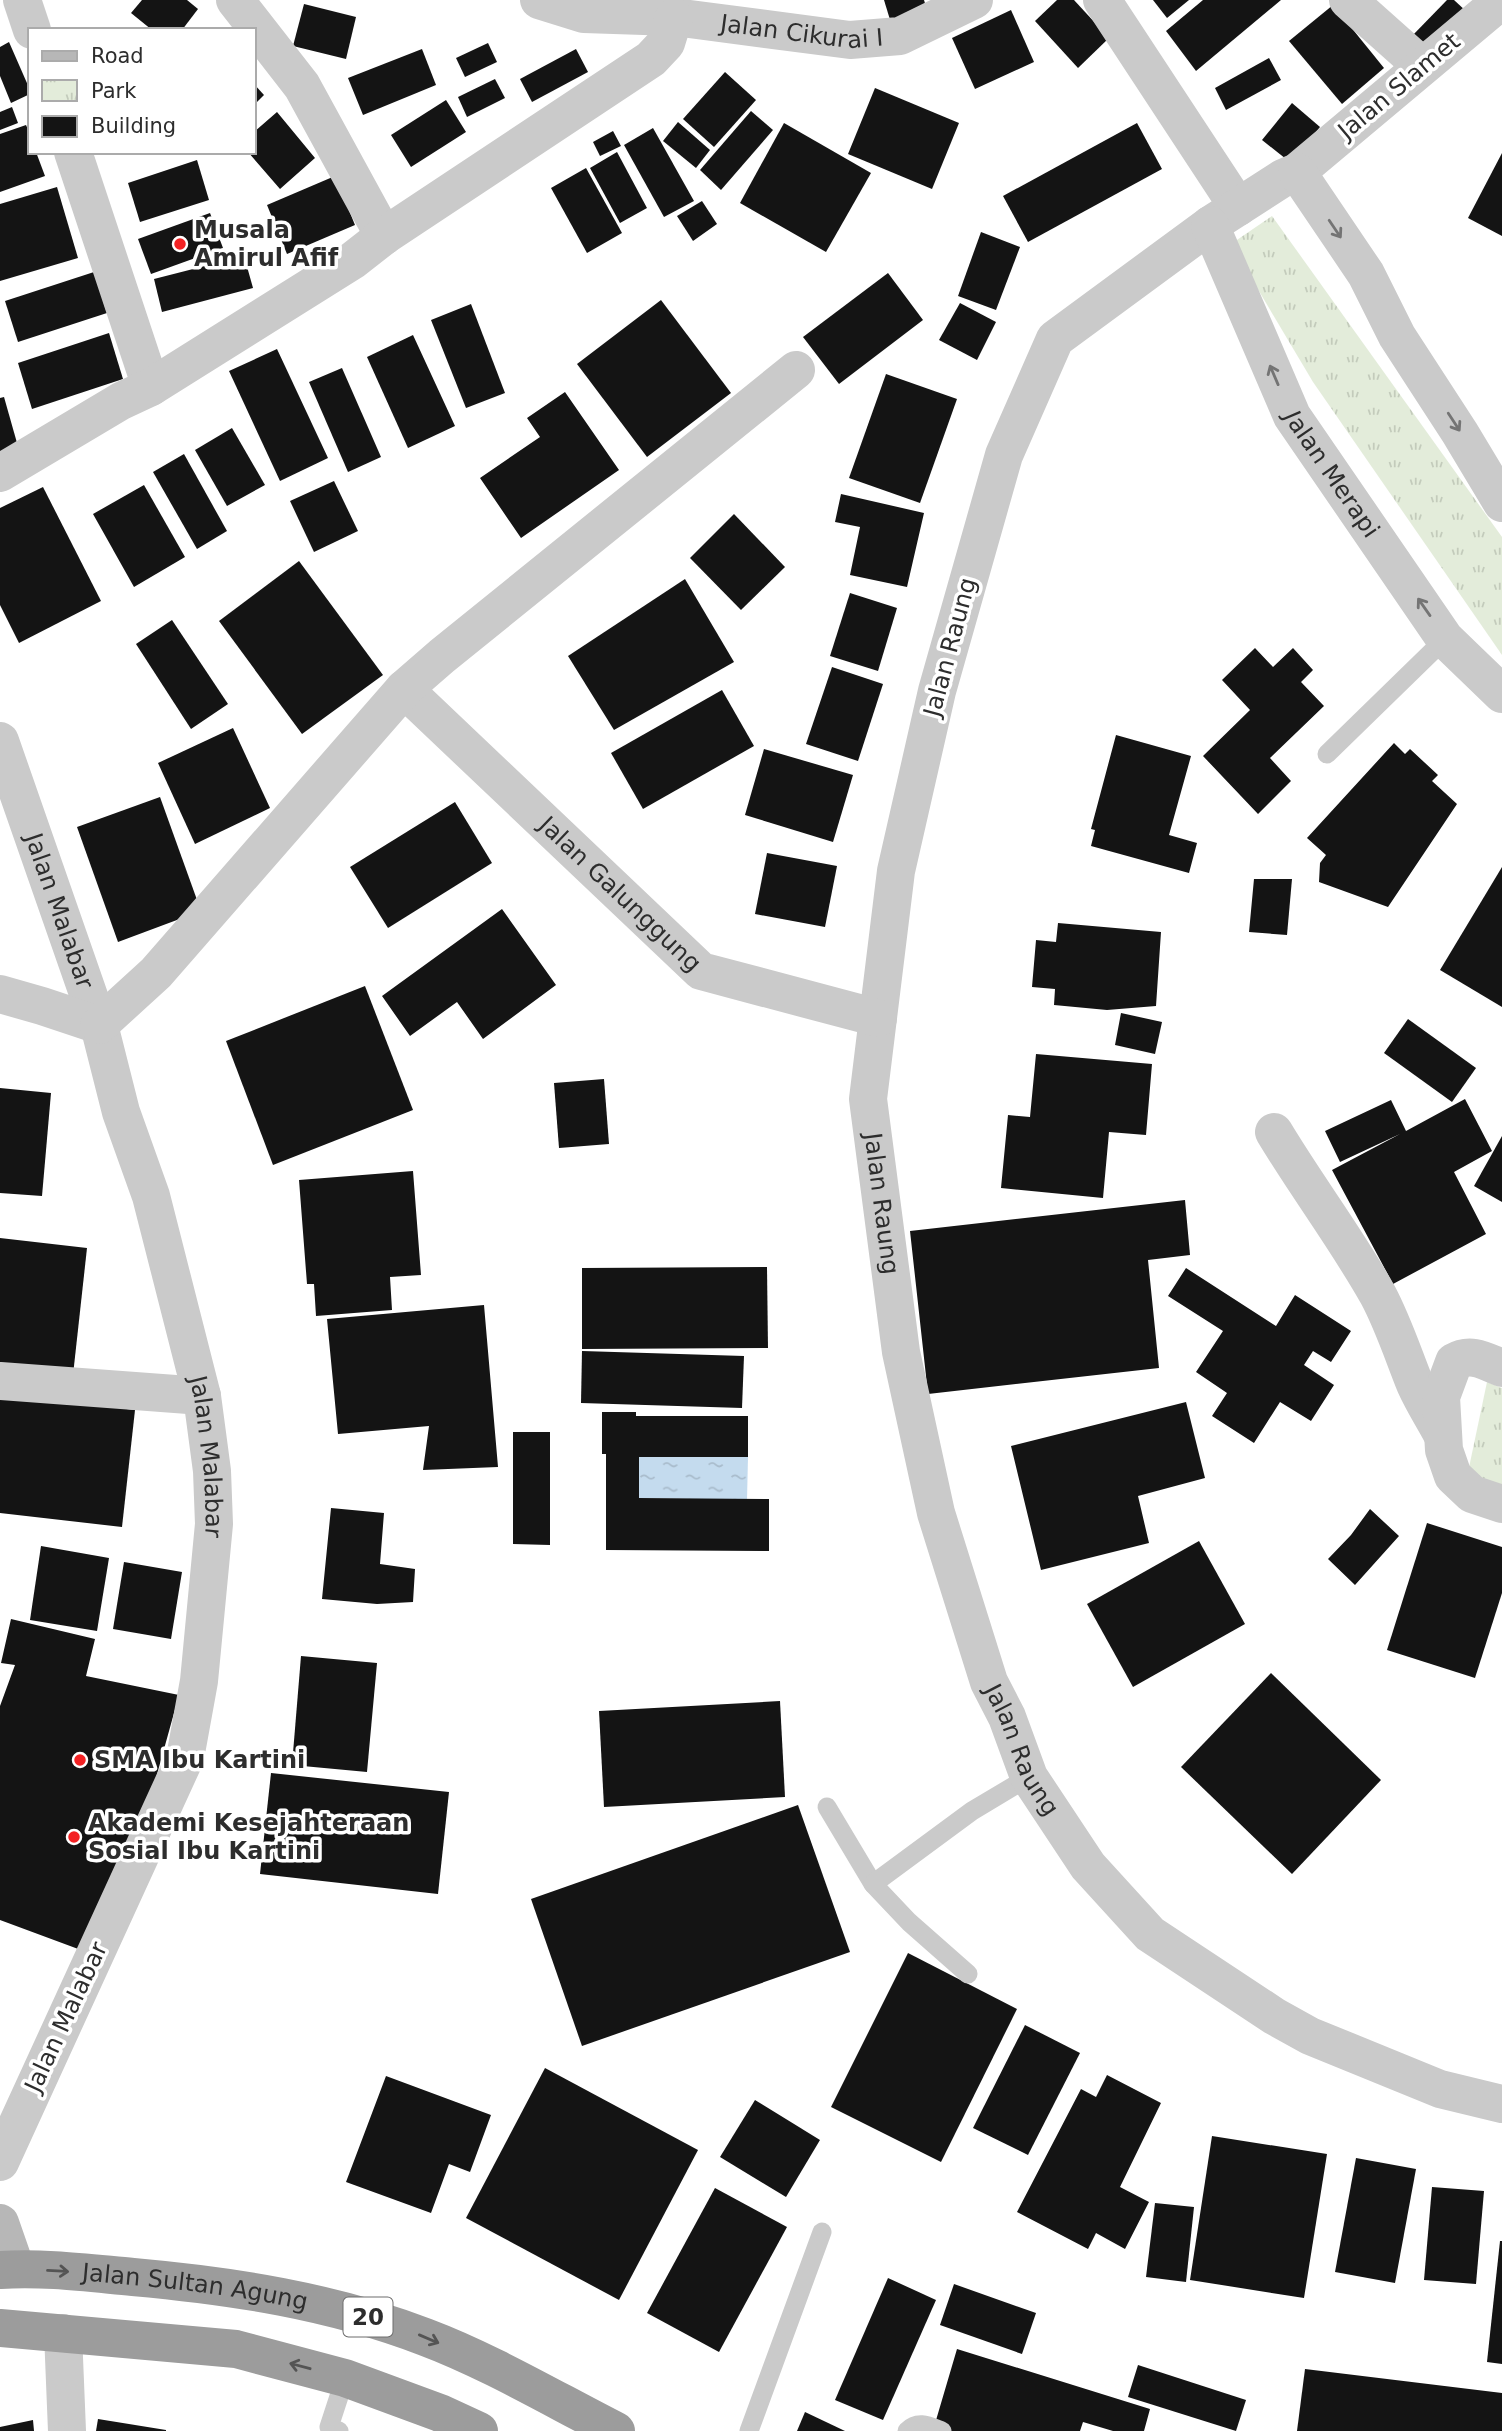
<svg xmlns="http://www.w3.org/2000/svg" width="1502" height="2431" viewBox="0 0 1502 2431" font-family="'DejaVu Sans',sans-serif">
<style>
.park{fill:url(#park-tufts)}
.water{fill:url(#water-ripples)}
.building{fill:#141414}
.lines{fill:none;stroke-linecap:round;stroke-linejoin:round}
.service{stroke:#cacaca;stroke-width:19}
.minor{stroke:#cacaca;stroke-width:38}
.tertiary{stroke:#cacaca;stroke-width:38}
.secondary{stroke:#b7b7b7;stroke-width:38}
.trunk{stroke:#9c9c9c;stroke-width:38}
.oneway{stroke:#747474}
.oneway2{stroke:#545454}
.poi-dot{fill:#f32123;stroke:#fff;stroke-width:2.5}
.labels{text-anchor:middle;stroke-width:7;stroke-linejoin:round;paint-order:stroke}
.shield{fill:#fff;stroke:#6c6c6c;stroke-width:2}
.shield-label{font-size:23px;font-weight:bold;fill:#2d2d2d}
.street-label{font-size:24px;fill:#2d2d2d;stroke:#fff}
.poi-label{font-size:24px;font-weight:bold;fill:#2d2d2d;stroke:#fff;text-anchor:start}
</style>
<defs>
<pattern id="park-tufts" width="24" height="20" patternUnits="userSpaceOnUse" patternTransform="scale(1.75)"><rect width="24" height="20" fill="#e3ecda"/><path d="M3 7l-1-3M5 7V3M7 7l1-3M15 17l-1-3M17 17v-4M19 17l1-3" fill="none" stroke="#c3cbbb"/></pattern>
<pattern id="water-ripples" width="26" height="14" patternUnits="userSpaceOnUse" patternTransform="scale(1.75)"><rect width="26" height="14" fill="#c4dbee"/><path d="M2 4q2-2 4 0t4 0M15 11q2-2 4 0t4 0" fill="none" stroke="#a9bccc"/></pattern>
</defs>
<rect width="100%" height="100%" fill="#fff"/>
<g class="park">
<polygon points="1272,216 1502,537 1502,655 1313,382 1231,244"/>
<polygon points="1487,1382 1502,1388 1502,1485 1467,1477"/>
</g>
<polygon class="water" points="639,1457 748,1457 747,1500 639,1498"/>
<g class="building">
<polygon points="142,0 187,0 198,9 182,30 152,30 131,13"/>
<polygon points="884,0 924,0 927,10 891,23"/>
<polygon points="1057,0 1074,0 1109,38 1078,68 1035,21"/>
<polygon points="1153,0 1189,0 1167,18"/>
<polygon points="1203,0 1281,0 1196,71 1166,31"/>
<polygon points="1447,0 1454,0 1467,12 1429,53 1412,36"/>
<polygon points="304,4 356,17 346,59 293,46"/>
<polygon points="1333,5 1384,68 1342,104 1289,41"/>
<polygon points="1011,10 1034,62 975,89 952,38"/>
<polygon points="9,42 30,90 30,94 11,103 0,76 0,47"/>
<polygon points="488,43 497,62 465,77 456,58"/>
<polygon points="422,49 436,85 363,115 348,78"/>
<polygon points="576,49 588,72 532,102 520,79"/>
<polygon points="1269,58 1281,80 1226,110 1215,88"/>
<polygon points="725,72 756,100 714,147 683,119"/>
<polygon points="495,79 505,98 467,117 458,97"/>
<polygon points="254,84 264,95 254,105"/>
<polygon points="875,88 959,123 932,189 848,154"/>
<polygon points="446,100 466,132 411,167 391,135"/>
<polygon points="1292,103 1320,127 1291,163 1262,140"/>
<polygon points="12,107 18,123 0,130 0,112"/>
<polygon points="751,111 773,130 721,190 700,170"/>
<polygon points="277,112 315,158 280,189 248,152 254,152 254,132"/>
<polygon points="678,122 710,150 696,168 663,141"/>
<polygon points="784,123 871,173 826,252 740,203"/>
<polygon points="1137,123 1162,169 1028,242 1003,196"/>
<polygon points="26,125 30,134 30,152 36,152 45,176 0,192 0,134"/>
<polygon points="653,128 694,201 664,217 624,145"/>
<polygon points="613,131 621,146 600,156 593,142"/>
<polygon points="617,152 647,208 620,223 590,168"/>
<polygon points="1502,153 1502,236 1468,218"/>
<polygon points="197,160 209,200 140,222 128,183"/>
<polygon points="586,168 622,233 587,253 551,188"/>
<polygon points="335,176 355,225 287,254 267,205"/>
<polygon points="57,187 78,258 0,281 0,204"/>
<polygon points="702,201 717,224 693,241 677,216"/>
<polygon points="210,213 223,248 151,274 138,239"/>
<polygon points="981,232 1020,247 996,310 958,296"/>
<polygon points="244,256 253,288 162,312 154,279"/>
<polygon points="94,272 107,313 18,342 5,301"/>
<polygon points="888,273 923,320 839,384 803,337"/>
<polygon points="661,300 731,393 647,457 577,364"/>
<polygon points="960,303 996,322 977,360 939,340"/>
<polygon points="471,304 505,393 466,408 431,320"/>
<polygon points="109,333 123,379 32,409 18,363"/>
<polygon points="413,335 455,426 408,448 367,357"/>
<polygon points="277,349 328,458 280,481 229,371"/>
<polygon points="342,368 381,457 348,472 309,382"/>
<polygon points="886,374 957,399 920,503 849,478"/>
<polygon points="565,392 619,470 521,538 480,478 540,437 527,418"/>
<polygon points="4,397 19,450 0,455 0,398"/>
<polygon points="232,428 265,485 227,506 195,450"/>
<polygon points="184,454 227,531 197,549 153,472"/>
<polygon points="334,481 358,531 314,552 290,501"/>
<polygon points="144,485 185,557 134,587 93,514"/>
<polygon points="43,487 101,601 19,643 0,605 0,508"/>
<polygon points="841,494 924,513 907,587 850,575 860,527 835,522"/>
<polygon points="734,514 785,567 741,610 690,558"/>
<polygon points="299,561 383,675 302,734 219,621"/>
<polygon points="685,579 734,662 614,730 568,656"/>
<polygon points="850,593 897,608 878,671 830,656"/>
<polygon points="172,620 228,704 191,729 136,644"/>
<polygon points="1255,648 1273,667 1293,648 1313,670 1301,682 1324,706 1270,758 1291,781 1258,814 1203,756 1250,710 1222,680"/>
<polygon points="832,667 883,684 858,761 806,744"/>
<polygon points="722,690 754,746 643,809 611,753"/>
<polygon points="233,728 270,808 195,844 158,763"/>
<polygon points="1116,735 1191,756 1169,835 1197,843 1189,873 1091,846 1095,830 1091,829"/>
<polygon points="1394,743 1405,754 1410,749 1438,775 1432,781 1457,804 1388,907 1319,882 1320,863 1326,855 1307,838"/>
<polygon points="764,749 853,775 833,842 745,815"/>
<polygon points="160,797 201,911 118,942 77,827"/>
<polygon points="455,802 492,863 388,928 350,867"/>
<polygon points="767,853 837,866 825,927 755,914"/>
<polygon points="1502,867 1502,1007 1440,970"/>
<polygon points="1254,879 1292,879 1287,935 1249,932"/>
<polygon points="502,909 556,985 483,1039 457,1002 410,1036 382,996"/>
<polygon points="1058,923 1161,932 1156,1006 1107,1010 1054,1005 1055,989 1032,987 1036,940 1056,942"/>
<polygon points="365,986 413,1110 273,1165 226,1041"/>
<polygon points="1121,1013 1162,1022 1155,1054 1115,1045"/>
<polygon points="1408,1019 1476,1068 1452,1102 1384,1053"/>
<polygon points="1036,1054 1152,1064 1146,1135 1109,1132 1103,1198 1001,1188 1008,1115 1030,1117"/>
<polygon points="604,1079 609,1144 559,1148 554,1083"/>
<polygon points="0,1088 51,1093 42,1196 0,1193"/>
<polygon points="1465,1099 1492,1151 1454,1172 1486,1234 1393,1284 1332,1170 1400,1134 1340,1162 1325,1131 1391,1100 1406,1131"/>
<polygon points="1502,1136 1502,1202 1474,1186"/>
<polygon points="413,1171 421,1275 390,1277 392,1310 316,1316 314,1284 307,1284 299,1180"/>
<polygon points="1185,1200 1190,1255 1148,1260 1159,1368 928,1394 910,1231"/>
<polygon points="0,1238 87,1248 73,1375 0,1367"/>
<polygon points="767,1267 768,1348 582,1349 582,1268"/>
<polygon points="1186,1268 1276,1326 1295,1295 1351,1331 1331,1362 1313,1351 1304,1365 1334,1385 1311,1421 1280,1402 1254,1443 1212,1416 1227,1393 1196,1372 1223,1331 1168,1296"/>
<polygon points="484,1305 498,1467 423,1470 429,1426 338,1434 327,1319"/>
<polygon points="582,1351 744,1356 742,1408 581,1403"/>
<polygon points="0,1394 135,1410 122,1527 0,1513"/>
<polygon points="1186,1402 1205,1478 1138,1496 1149,1543 1041,1570 1011,1446"/>
<polygon points="602,1412 636,1412 636,1416 748,1416 748,1457 639,1457 639,1498 769,1499 769,1551 606,1550 606,1454 602,1454"/>
<polygon points="513,1432 550,1432 550,1545 513,1544"/>
<polygon points="331,1508 384,1513 380,1564 415,1569 413,1602 377,1604 322,1599"/>
<polygon points="1370,1509 1399,1536 1355,1585 1328,1559 1351,1535"/>
<polygon points="1427,1523 1502,1547 1502,1593 1475,1678 1387,1650"/>
<polygon points="1199,1541 1245,1624 1133,1687 1087,1604"/>
<polygon points="41,1546 109,1558 97,1631 30,1620"/>
<polygon points="124,1562 182,1572 171,1639 113,1629"/>
<polygon points="11,1619 95,1639 86,1676 179,1695 146,1814 89,1953 0,1920 0,1706 15,1665 1,1663"/>
<polygon points="301,1656 377,1663 367,1772 292,1765"/>
<polygon points="1271,1673 1381,1780 1292,1874 1181,1767"/>
<polygon points="780,1701 785,1797 604,1807 599,1711"/>
<polygon points="271,1773 449,1792 438,1894 260,1874"/>
<polygon points="798,1805 850,1952 582,2046 531,1899"/>
<polygon points="908,1953 1017,2009 941,2162 831,2107"/>
<polygon points="1025,2025 1080,2053 1028,2155 973,2128"/>
<polygon points="545,2068 698,2150 619,2300 466,2218"/>
<polygon points="1107,2075 1161,2103 1120,2187 1149,2202 1125,2249 1096,2233 1088,2249 1017,2212 1081,2089 1096,2097"/>
<polygon points="386,2076 491,2115 470,2172 449,2164 431,2213 346,2182"/>
<polygon points="755,2100 820,2140 786,2197 720,2157"/>
<polygon points="1212,2136 1327,2154 1304,2298 1190,2280"/>
<polygon points="1356,2158 1416,2169 1395,2283 1335,2272"/>
<polygon points="1432,2187 1484,2191 1476,2284 1424,2280"/>
<polygon points="715,2188 787,2227 719,2352 647,2313"/>
<polygon points="1155,2203 1194,2207 1186,2282 1146,2277"/>
<polygon points="1500,2241 1502,2241 1502,2364 1487,2362"/>
<polygon points="888,2278 936,2300 883,2420 835,2400"/>
<polygon points="954,2284 1036,2313 1022,2354 940,2325"/>
<polygon points="957,2349 1150,2409 1144,2431 1113,2431 1083,2422 1080,2431 947,2431 934,2427"/>
<polygon points="1138,2365 1246,2400 1236,2431 1128,2397"/>
<polygon points="1305,2369 1502,2393 1502,2431 1297,2431"/>
<polygon points="805,2412 845,2431 797,2431"/>
<polygon points="98,2419 166,2430 166,2431 96,2431"/>
<polygon points="33,2420 34,2431 0,2431 0,2427"/>
</g>
<g class="lines">
<g class="service">
<polyline points="1327,754 1445,639"/>
<polyline points="827,1807 873,1884"/>
<polyline points="968,1974 909,1922 873,1884 972,1811 1029,1777"/>
<polyline points="339,2431 329,2427 345,2378"/>
<polyline points="749,2431 822,2232"/>
<path d="M907 2431C918 2420 929 2426 942 2431"/>
</g>
<g class="minor">
<polyline points="22,0 32,30"/>
<polyline points="235,0 302,86 384,236"/>
<path id="s1" d="M539 0 584 14 674 17 850 40 900 36 974 0"/>
<polyline points="1102,0 1238,207"/>
<polyline points="1348,0 1422,66"/>
<path id="s2" d="M1502 0 1297 172 1283 178 1210 225 1055 339 1004 455 937 691 896 871 868 1099 901 1352 936 1513 989 1682 1007 1717 1029 1777 1088 1866 1150 1934 1274 2016 1310 2036 1440 2089 1502 2104"/>
<polyline points="73,152 151,387"/>
<polyline points="1297,172 1366,274 1397,336 1460,433 1502,503"/>
<path id="s3" d="M1210 225 1292 416 1445 639 1502 694"/>
<polyline points="0,473 121,401 151,387 352,261 384,236 651,59 666,43 674,17"/>
<path id="s4" d="M404 689 701 971 878 1018"/>
<path id="s5" d="M0 741 99 1025 121 1112 151 1196 202 1396 212 1471 214 1524 199 1681 185 1758 0 2162"/>
<polyline points="0,994 42,1006 99,1025"/>
<polyline points="99,1025 156,973 404,689 442,656 796,370"/>
<path d="M1274 1132C1307 1187 1346 1238 1378 1295 1393 1323 1403 1354 1415 1384 1423 1402 1434 1419 1443 1436"/>
<path d="M1502 1368C1485 1361 1471 1352 1454 1362L1441 1397 1444 1450 1453 1476 1472 1494 1502 1504"/>
<polyline points="0,1381 202,1396"/>
</g>
<polyline class="tertiary" points="63,2333 67,2431"/>
<polyline class="secondary" points="0,2223 16,2269"/>
<g class="trunk">
<path id="s6" d="M0 2270C44 2267 89 2273 133 2277 233 2286 331 2301 425 2337 489 2361 555 2400 616 2431"/>
<polyline points="0,2328 236,2349 345,2378 440,2413 479,2431"/>
</g>
</g>
<defs><path id="oneway-shaft" d="M-6 0H5M1.5-3L5.5 0L1.5 3" fill="none" stroke-width="1.6" stroke-linecap="round" stroke-linejoin="round" transform="scale(1.75)"/></defs>
<g class="oneway">
<use href="#oneway-shaft" transform="translate(1335 229) rotate(56)"/>
<use href="#oneway-shaft" transform="translate(1274 375) rotate(-113)"/>
<use href="#oneway-shaft" transform="translate(1454 422) rotate(57)"/>
<use href="#oneway-shaft" transform="translate(1424 607) rotate(-125)"/>
</g>
<g class="oneway2">
<use href="#oneway-shaft" transform="translate(58 2271) rotate(3)"/>
<use href="#oneway-shaft" transform="translate(429 2339) rotate(23)"/>
<use href="#oneway-shaft" transform="translate(300 2366) rotate(-165)"/>
</g>
<g class="poi-dot">
<circle cx="180" cy="244" r="7"/>
<circle cx="80" cy="1760" r="7"/>
<circle cx="74" cy="1837" r="7"/>
</g>
<g class="labels">
<rect class="shield" x="343.5" y="2297.5" width="49" height="39" rx="5"/>
<g class="shield-label">
<text x="368" y="2325">20</text>
</g>
<g class="street-label">
<text dy="8" stroke="none"><textPath href="#s1" startOffset="266">Jalan Cikurai I</textPath></text>
<text transform="translate(1399 86) rotate(-40)" y="8">Jalan Slamet</text>
<text dy="8" stroke="none"><textPath href="#s3" startOffset="278">Jalan Merapi</textPath></text>
<text transform="translate(950 647) rotate(-75)" y="8">Jalan Raung</text>
<text dy="8" stroke="none"><textPath href="#s4" startOffset="298">Jalan Galunggung</textPath></text>
<text dy="8" stroke="none"><textPath href="#s5" startOffset="180">Jalan Malabar</textPath></text>
<text dy="8" stroke="none"><textPath href="#s2" startOffset="1454">Jalan Raung</textPath></text>
<text dy="8" stroke="none"><textPath href="#s5" startOffset="747">Jalan Malabar</textPath></text>
<text dy="8" stroke="none"><textPath href="#s2" startOffset="2021">Jalan Raung</textPath></text>
<text transform="translate(66 2017) rotate(-65)" y="8">Jalan Malabar</text>
<text dy="8" stroke="none"><textPath href="#s6" startOffset="196">Jalan Sultan Agung</textPath></text>
</g>
<g class="poi-label">
<text x="194" y="238">Musala<tspan x="194" dy="28">Amirul Afif</tspan></text>
<text x="94" y="1768">SMA Ibu Kartini</text>
<text x="88" y="1831">Akademi Kesejahteraan<tspan x="88" dy="28">Sosial Ibu Kartini</tspan></text>
</g>
</g>
<rect x="28" y="28" width="228" height="126" fill="#ffffff" stroke="#ababab" stroke-width="2"/>
<rect x="42" y="51" width="35" height="10" fill="#b7b7b7" stroke="#ababab" stroke-width="2"/>
<text x="91" y="63" font-size="21" fill="#2d2d2d">Road</text>
<rect x="42" y="80" width="35" height="21" fill="url(#park-tufts)" stroke="#ababab" stroke-width="2"/>
<text x="91" y="98" font-size="21" fill="#2d2d2d">Park</text>
<rect x="42" y="116" width="35" height="21" fill="#141414" stroke="#ababab" stroke-width="2"/>
<text x="91" y="133" font-size="21" fill="#2d2d2d">Building</text>
</svg>
